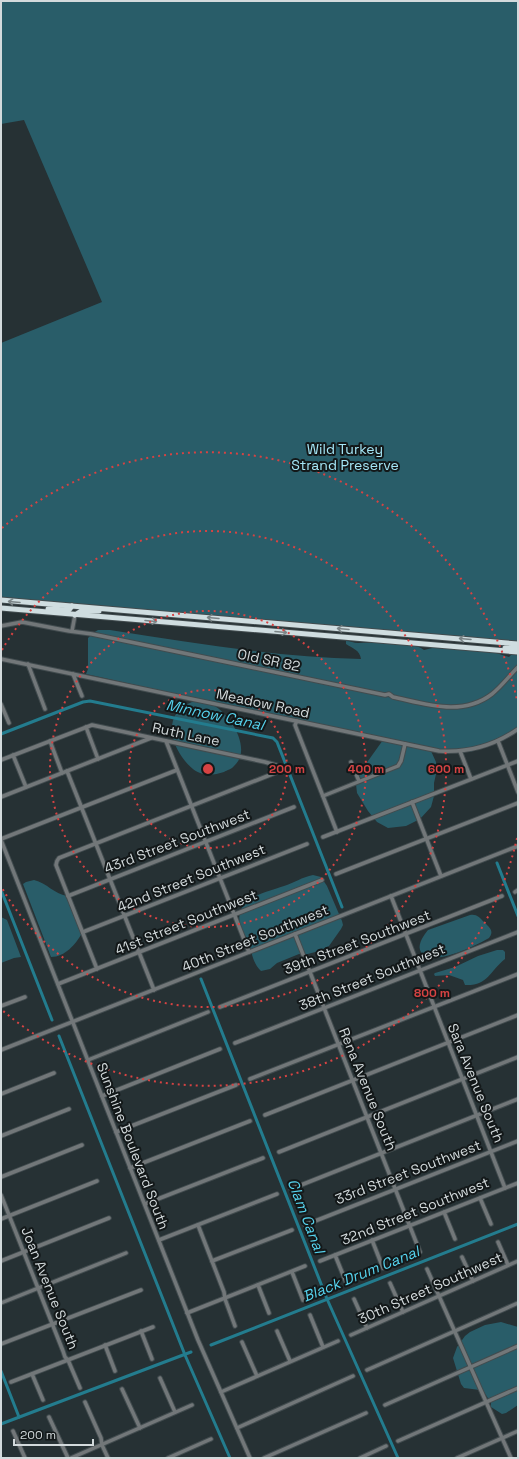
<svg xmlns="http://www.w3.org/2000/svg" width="519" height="1459" viewBox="0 0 519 1459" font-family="'Space Grotesk',sans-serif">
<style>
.green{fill:#295d69}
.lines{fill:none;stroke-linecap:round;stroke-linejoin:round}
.canal{stroke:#237c8e;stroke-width:3}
.minor-casing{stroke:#424c4f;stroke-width:5.5}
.highway-casing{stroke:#424c4f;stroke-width:7}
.minor{stroke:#727779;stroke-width:3.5}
.highway{stroke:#cfdde0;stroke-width:5}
.oneway{stroke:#7a8486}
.ring{fill:none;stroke:#d64343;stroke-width:2;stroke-dasharray:2 4}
.labels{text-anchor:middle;stroke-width:4;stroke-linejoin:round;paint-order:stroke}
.park-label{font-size:14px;fill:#a5e7f7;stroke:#131819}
.street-label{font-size:14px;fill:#d3dadc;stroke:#131819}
.water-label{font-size:15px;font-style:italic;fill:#56d3ee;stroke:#131819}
.centre{fill:#d64343;stroke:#131819;stroke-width:2}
.ring-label{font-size:12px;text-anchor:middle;font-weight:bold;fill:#d64343;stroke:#131819;stroke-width:4;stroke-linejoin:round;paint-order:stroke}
</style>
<rect width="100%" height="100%" fill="#263134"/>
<g class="green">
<polygon points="1,1 518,1 518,642 1,599 1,343 102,302 24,120 1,124"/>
<path d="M98 630H110C193 643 276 657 361 659 360 650 352 648 346 644V641C350 641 354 643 358 643 375 643 411 640 424 650L436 647 496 653 509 657 513 653H518V728L504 740 470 752 431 751 436 762V774L434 783V796L431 807 420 819 406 826 388 828 377 822 368 811 357 793 356 784 358 775 383 740 86 674 88 669V638L93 633Z"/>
<path d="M192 702C198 702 207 702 213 705 230 714 253 749 234 766 232 769 227 770 224 772 217 774 210 776 203 774 193 771 188 765 182 757 168 737 166 712 192 702Z"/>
<path d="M313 875 321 877 327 886 342 921 343 925 341 929 329 946 319 951 304 955 299 954 277 963 270 969 261 971C252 962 252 952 248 940 245 935 241 930 240 924 234 898 267 892 284 886 294 883 302 877 313 875Z"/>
<path d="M34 880C47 883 54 894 67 896L82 933C76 944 65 957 51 957L23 884 26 882Z"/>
<path d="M470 915C477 914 479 917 484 922 489 927 495 931 489 938 477 945 428 970 420 950 418 943 424 935 428 930Z"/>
<polygon points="1,917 7,920 21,957 14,958 1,963"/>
<path d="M497 950H503L505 952V959C489 972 488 986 465 985L463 980 449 975 435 976 434 974 435 973 455 967 478 956Z"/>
<polygon points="501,1322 518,1327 518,1405 506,1413 502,1414 491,1407 491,1403 484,1392 480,1390 464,1388 461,1384 453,1358 457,1347 465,1336 470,1332 485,1325"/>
</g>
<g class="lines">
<g class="canal">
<polyline points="1,734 83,702 90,701 273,738 277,742 342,907"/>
<polyline points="497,863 518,916"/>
<polyline points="1,890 52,1020"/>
<polyline points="201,979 327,1299 398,1458"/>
<polyline points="59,1036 185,1355 230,1458"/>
<polyline points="211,1345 518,1224"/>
<polyline points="1,1371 19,1417"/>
<polyline points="1,1424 191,1352"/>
</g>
<g class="minor-casing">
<g id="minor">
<path d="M1 626 22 622 69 631 92 634 385 695 389 694 393 697C426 704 462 717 492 694 502 686 509 676 518 667"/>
<polyline points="72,631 75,615"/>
<path d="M1 659 439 751C468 753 495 745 518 729"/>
<polyline points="28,664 45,709"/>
<polyline points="73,674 82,696"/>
<polyline points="1,704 9,723"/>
<polyline points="297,721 295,725 337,832"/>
<polyline points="86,727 98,759"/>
<polyline points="50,741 62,773"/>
<polyline points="166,741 249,952"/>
<polyline points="498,741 518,792"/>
<polyline points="460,751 471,779"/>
<polyline points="13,755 26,787"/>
<polyline points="1,760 92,725 265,762 279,766 280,769 275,773 59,858 57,861 56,865 97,969"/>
<polyline points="351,762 359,781"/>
<polyline points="67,771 154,990"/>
<polyline points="323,796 398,766 401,761 405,744"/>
<polyline points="1,797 151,738"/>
<polyline points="412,802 441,876"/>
<polyline points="323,837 518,761"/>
<polyline points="1,839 177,770"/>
<polyline points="1,840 198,1340 250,1458"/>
<polyline points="336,874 518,803"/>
<polyline points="515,892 518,890"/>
<polyline points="68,896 294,807"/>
<polyline points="391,896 505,1188"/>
<polyline points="83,932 307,844"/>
<polyline points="295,934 420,1252"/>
<polyline points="58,984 322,880"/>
<polyline points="1,1006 25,997"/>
<polyline points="220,1007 502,896"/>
<polyline points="235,1043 518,932"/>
<polyline points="1,1050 518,846"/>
<polyline points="88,1060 208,1012"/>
<polyline points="250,1079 518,974"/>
<polyline points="1,1094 54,1073"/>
<polyline points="102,1096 220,1049"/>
<polyline points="265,1115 518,1015"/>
<polyline points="116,1132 236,1085"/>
<polyline points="1,1136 69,1109"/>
<polyline points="279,1152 518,1057"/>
<polyline points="130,1168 250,1121"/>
<polyline points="1,1177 82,1145"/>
<polyline points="291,1189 518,1099"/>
<polyline points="1,1195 63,1351 65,1357 68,1360 80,1388"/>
<polyline points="480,1198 491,1224"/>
<polyline points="145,1204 263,1158"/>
<polyline points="444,1212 455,1239"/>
<polyline points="1,1219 97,1181"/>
<polyline points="198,1225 224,1292 225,1299 235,1326"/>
<polyline points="305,1225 518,1141"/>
<polyline points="159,1240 277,1194"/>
<polyline points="372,1240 383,1268"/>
<polyline points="498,1242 508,1265"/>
<polyline points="335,1255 346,1282"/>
<polyline points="462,1257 473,1281"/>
<polyline points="1,1261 109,1218"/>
<polyline points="212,1261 292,1230"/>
<polyline points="320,1261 518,1183"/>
<polyline points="427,1269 511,1458"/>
<polyline points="292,1272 303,1300"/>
<polyline points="390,1283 403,1312"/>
<polyline points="258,1285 269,1313"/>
<polyline points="354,1299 367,1328"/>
<polyline points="1,1303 126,1253"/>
<polyline points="187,1313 305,1266"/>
<polyline points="310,1315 323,1347"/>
<polyline points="141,1331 152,1359"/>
<polyline points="277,1331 290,1361"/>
<polyline points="351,1335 518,1261"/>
<polyline points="242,1342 257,1376"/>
<polyline points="1,1344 141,1290"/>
<polyline points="105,1345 115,1371"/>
<polyline points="367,1370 518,1303"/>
<polyline points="32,1374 43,1400"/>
<polyline points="160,1378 175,1412"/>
<polyline points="11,1382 153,1327"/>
<polyline points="122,1389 140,1428"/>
<polyline points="221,1392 338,1341"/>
<polyline points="85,1402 101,1438 102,1445 108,1458"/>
<polyline points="385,1405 518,1346"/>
<polyline points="49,1417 68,1458"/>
<polyline points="237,1428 353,1376"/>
<polyline points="13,1431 25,1458"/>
<polyline points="398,1441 518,1388"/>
<polyline points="71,1458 192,1405"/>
<polyline points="168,1458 211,1439"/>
<polyline points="264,1458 366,1413"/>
<polyline points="360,1458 386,1446"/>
<polyline points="457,1458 518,1431"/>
</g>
</g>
<g class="highway-casing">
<g id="highway">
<polyline points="1,600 518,644"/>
<polyline points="1,608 518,652"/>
<polyline points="48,609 69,610 72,606"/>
<polyline points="75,615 81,611 99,611"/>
<polyline points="505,648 518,648"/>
</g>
</g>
<use href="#minor" class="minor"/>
<use href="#highway" class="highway"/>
</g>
<defs><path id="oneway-shaft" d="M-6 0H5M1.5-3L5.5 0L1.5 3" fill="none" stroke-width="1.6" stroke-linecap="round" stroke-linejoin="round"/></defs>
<g class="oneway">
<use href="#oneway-shaft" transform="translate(14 602) rotate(-175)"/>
<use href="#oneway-shaft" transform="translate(213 618) rotate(-175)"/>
<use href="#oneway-shaft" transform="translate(151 621) rotate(5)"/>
<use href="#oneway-shaft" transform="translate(343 629) rotate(-175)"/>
<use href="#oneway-shaft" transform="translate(281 632) rotate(5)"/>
<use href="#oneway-shaft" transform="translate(465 639) rotate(-175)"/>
</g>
<g class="ring">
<circle cx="208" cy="769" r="79"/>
<circle cx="208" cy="769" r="158"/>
<path d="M2 650A238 238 0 1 1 2 888"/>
<path d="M517 838A317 317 0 0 1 2 1010M2 528A317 317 0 0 1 517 700"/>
</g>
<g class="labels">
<g class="park-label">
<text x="345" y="454">Wild Turkey<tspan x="345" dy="16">Strand Preserve</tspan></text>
</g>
<g class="street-label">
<text transform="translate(269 660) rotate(12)" y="5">Old SR 82</text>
<text transform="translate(263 703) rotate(12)" y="5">Meadow Road</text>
<text transform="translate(186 734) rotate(12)" y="5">Ruth Lane</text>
<text transform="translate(177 841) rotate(-21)" y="5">43rd Street Southwest</text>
<text transform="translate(191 878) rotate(-22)" y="5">42nd Street Southwest</text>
<text transform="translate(186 922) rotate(-22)" y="5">41st Street Southwest</text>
<text transform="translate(255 938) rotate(-22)" y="5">40th Street Southwest</text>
<text transform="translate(357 942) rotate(-21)" y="5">39th Street Southwest</text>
<text transform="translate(372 977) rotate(-22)" y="5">38th Street Southwest</text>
<text transform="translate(476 1083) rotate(68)" y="5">Sara Avenue South</text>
<text transform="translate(368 1089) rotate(68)" y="5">Rena Avenue South</text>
<text transform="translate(133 1146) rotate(69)" y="5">Sunshine Boulevard South</text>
<text transform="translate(408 1172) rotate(-21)" y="5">33rd Street Southwest</text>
<text transform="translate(415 1211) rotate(-22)" y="5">32nd Street Southwest</text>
<text transform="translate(50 1288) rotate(68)" y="5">Joan Avenue South</text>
<text transform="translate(430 1288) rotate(-24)" y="5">30th Street Southwest</text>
</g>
<g class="water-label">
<text transform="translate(215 715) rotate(12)" y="5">Minnow Canal</text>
<text transform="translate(306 1216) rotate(69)" y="5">Clam Canal</text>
<text transform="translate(361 1274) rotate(-22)" y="5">Black Drum Canal</text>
</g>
</g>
<circle cx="208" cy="769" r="6" class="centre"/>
<g class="ring-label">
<text x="287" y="773">200 m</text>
<text x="366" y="773">400 m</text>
<text x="446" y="773">600 m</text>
<text x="432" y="997">800 m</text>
</g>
<rect width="519" height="1459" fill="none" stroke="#d3dadc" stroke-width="4"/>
<path d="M14 1439v6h79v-6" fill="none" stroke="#d3dadc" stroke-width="2"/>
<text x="20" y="1439" font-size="12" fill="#d3dadc" stroke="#131819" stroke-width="3" paint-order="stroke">200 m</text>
</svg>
